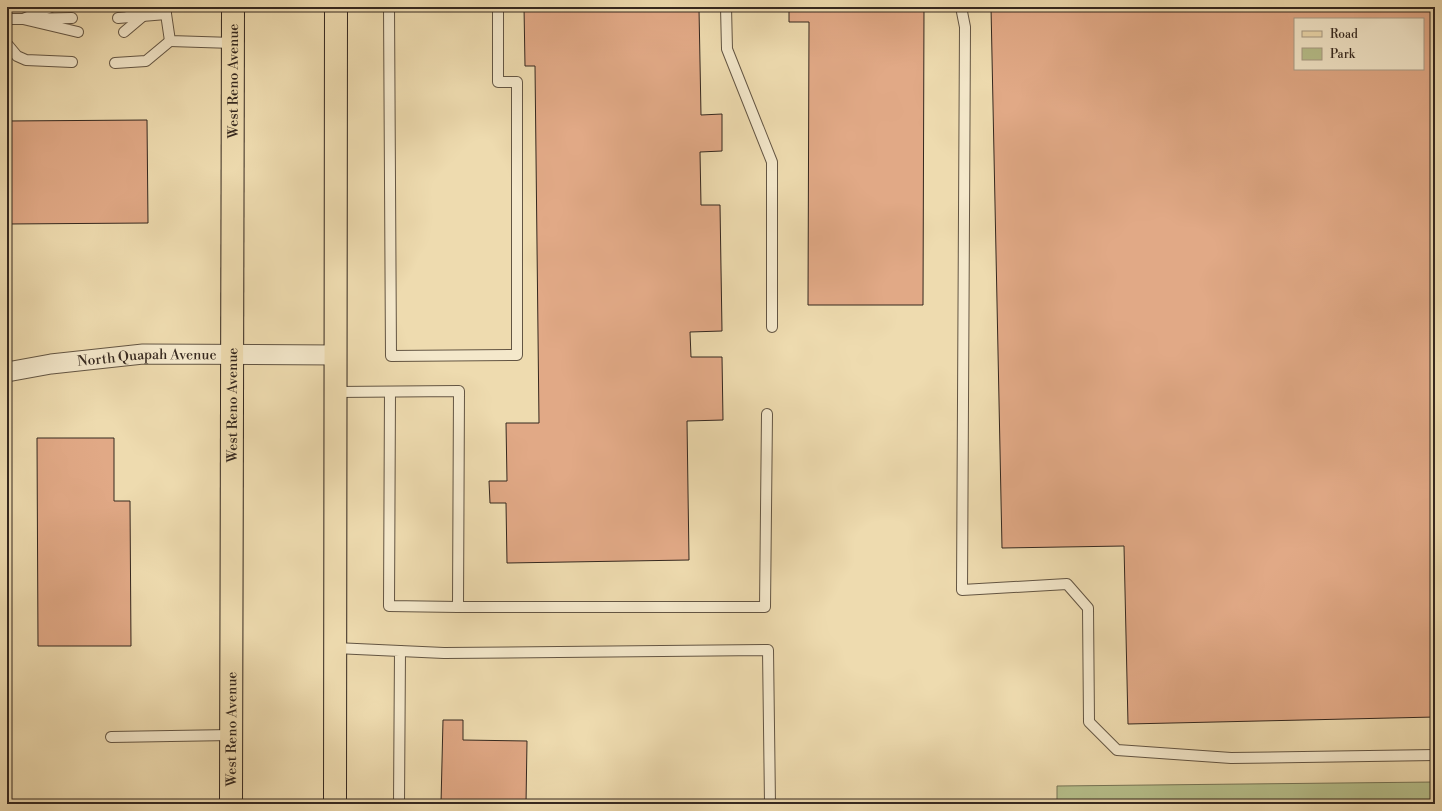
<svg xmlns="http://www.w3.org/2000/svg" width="1442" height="811" viewBox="0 0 1442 811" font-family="'Libre Bodoni',serif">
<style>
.green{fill:#b7c08c;stroke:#767456}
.building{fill:#e1a986;stroke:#35281f;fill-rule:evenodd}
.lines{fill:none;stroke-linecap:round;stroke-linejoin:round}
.service-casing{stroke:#635543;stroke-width:12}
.minor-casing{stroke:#635543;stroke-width:21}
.primary-casing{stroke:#35281f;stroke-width:24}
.service{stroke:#f4e8cb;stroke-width:10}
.minor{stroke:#f4e8cb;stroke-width:19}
.primary{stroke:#eedbaf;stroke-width:22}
.labels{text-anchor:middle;stroke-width:4;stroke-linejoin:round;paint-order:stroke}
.street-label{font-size:14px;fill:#35281f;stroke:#f4e8cb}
</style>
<rect width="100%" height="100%" fill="#eedbaf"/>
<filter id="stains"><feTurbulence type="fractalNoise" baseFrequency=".005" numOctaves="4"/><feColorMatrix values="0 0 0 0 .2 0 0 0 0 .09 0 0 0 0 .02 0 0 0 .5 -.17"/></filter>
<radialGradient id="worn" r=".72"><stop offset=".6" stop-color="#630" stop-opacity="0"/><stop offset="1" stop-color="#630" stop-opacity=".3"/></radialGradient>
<polygon class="green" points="1435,782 1435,804 1057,804 1057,786"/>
<g class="building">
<polygon points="524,7 676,7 676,9 699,9 701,115 722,114 722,151 700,152 701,205 720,205 722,331 690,332 691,357 722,357 723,420 687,421 689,560 507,563 506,503 490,503 489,481 507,481 506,423 539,423 535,66 525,66"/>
<polygon points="789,7 924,7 923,305 808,305 809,22 789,22"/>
<path d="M991 7H1435V717L1128 724 1124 546 1002 548ZM1295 19H1423V69H1295Z"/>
<polygon points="147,120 148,223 7,224 7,121"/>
<polygon points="37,438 114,438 114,501 130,501 131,646 38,646"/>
<polygon points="443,720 463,720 463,740 527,741 526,804 441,804"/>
</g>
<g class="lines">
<g class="service-casing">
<g id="service">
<polyline points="165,7 170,41 233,43"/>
<polyline points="389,7 391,356 517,355 517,82 498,82 498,7"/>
<polyline points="726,7 727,49 772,162 772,327"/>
<polyline points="961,7 965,27 962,590 1067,584 1088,608 1089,722 1117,750 1231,758 1435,755"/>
<polyline points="72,18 23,19 78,32"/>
<polyline points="118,18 166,14"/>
<polyline points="7,19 23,19 51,7"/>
<polyline points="124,32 143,16 126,7"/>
<polyline points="7,44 17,56 26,60 72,62"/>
<polyline points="115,63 146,61 170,41"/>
<polyline points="336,392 459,391 458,607 765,607 767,414"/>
<polyline points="390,392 389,606 458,607"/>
<polyline points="335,648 400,651 399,804"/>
<polyline points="400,651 444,653 768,650 770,804"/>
<polyline points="111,737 231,735"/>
</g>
</g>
<g class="minor-casing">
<g id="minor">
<path id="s1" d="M7 372 51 364 143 354 336 355"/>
</g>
</g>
<g class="primary-casing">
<g id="primary">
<path id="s2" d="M231 804 233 7"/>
<polyline points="335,804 336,7"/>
</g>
</g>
<use href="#service" class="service"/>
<use href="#minor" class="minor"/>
<use href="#primary" class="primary"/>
</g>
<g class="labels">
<g class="street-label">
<text dy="5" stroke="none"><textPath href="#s2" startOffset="723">West Reno Avenue</textPath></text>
<text dy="5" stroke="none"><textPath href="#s1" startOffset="141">North Quapah Avenue</textPath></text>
<text dy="5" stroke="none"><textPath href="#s2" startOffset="399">West Reno Avenue</textPath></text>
<text dy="5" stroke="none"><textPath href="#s2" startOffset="75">West Reno Avenue</textPath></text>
</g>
</g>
<rect width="1442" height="811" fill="none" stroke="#eedbaf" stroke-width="24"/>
<rect x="8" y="8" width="1426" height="795" fill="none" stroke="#35281f" stroke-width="2"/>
<rect x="12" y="12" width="1418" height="787" fill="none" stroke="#35281f"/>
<rect x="1294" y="18" width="130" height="52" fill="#f4e8cb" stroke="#a89b86"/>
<rect x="1302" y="31" width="20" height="6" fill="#eedbaf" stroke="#a89b86"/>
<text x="1330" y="38" font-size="12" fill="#35281f">Road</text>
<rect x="1302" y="48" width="20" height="12" fill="#b7c08c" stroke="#a89b86"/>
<text x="1330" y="58" font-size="12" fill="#35281f">Park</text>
<rect width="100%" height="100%" filter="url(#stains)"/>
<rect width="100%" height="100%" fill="url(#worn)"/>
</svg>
